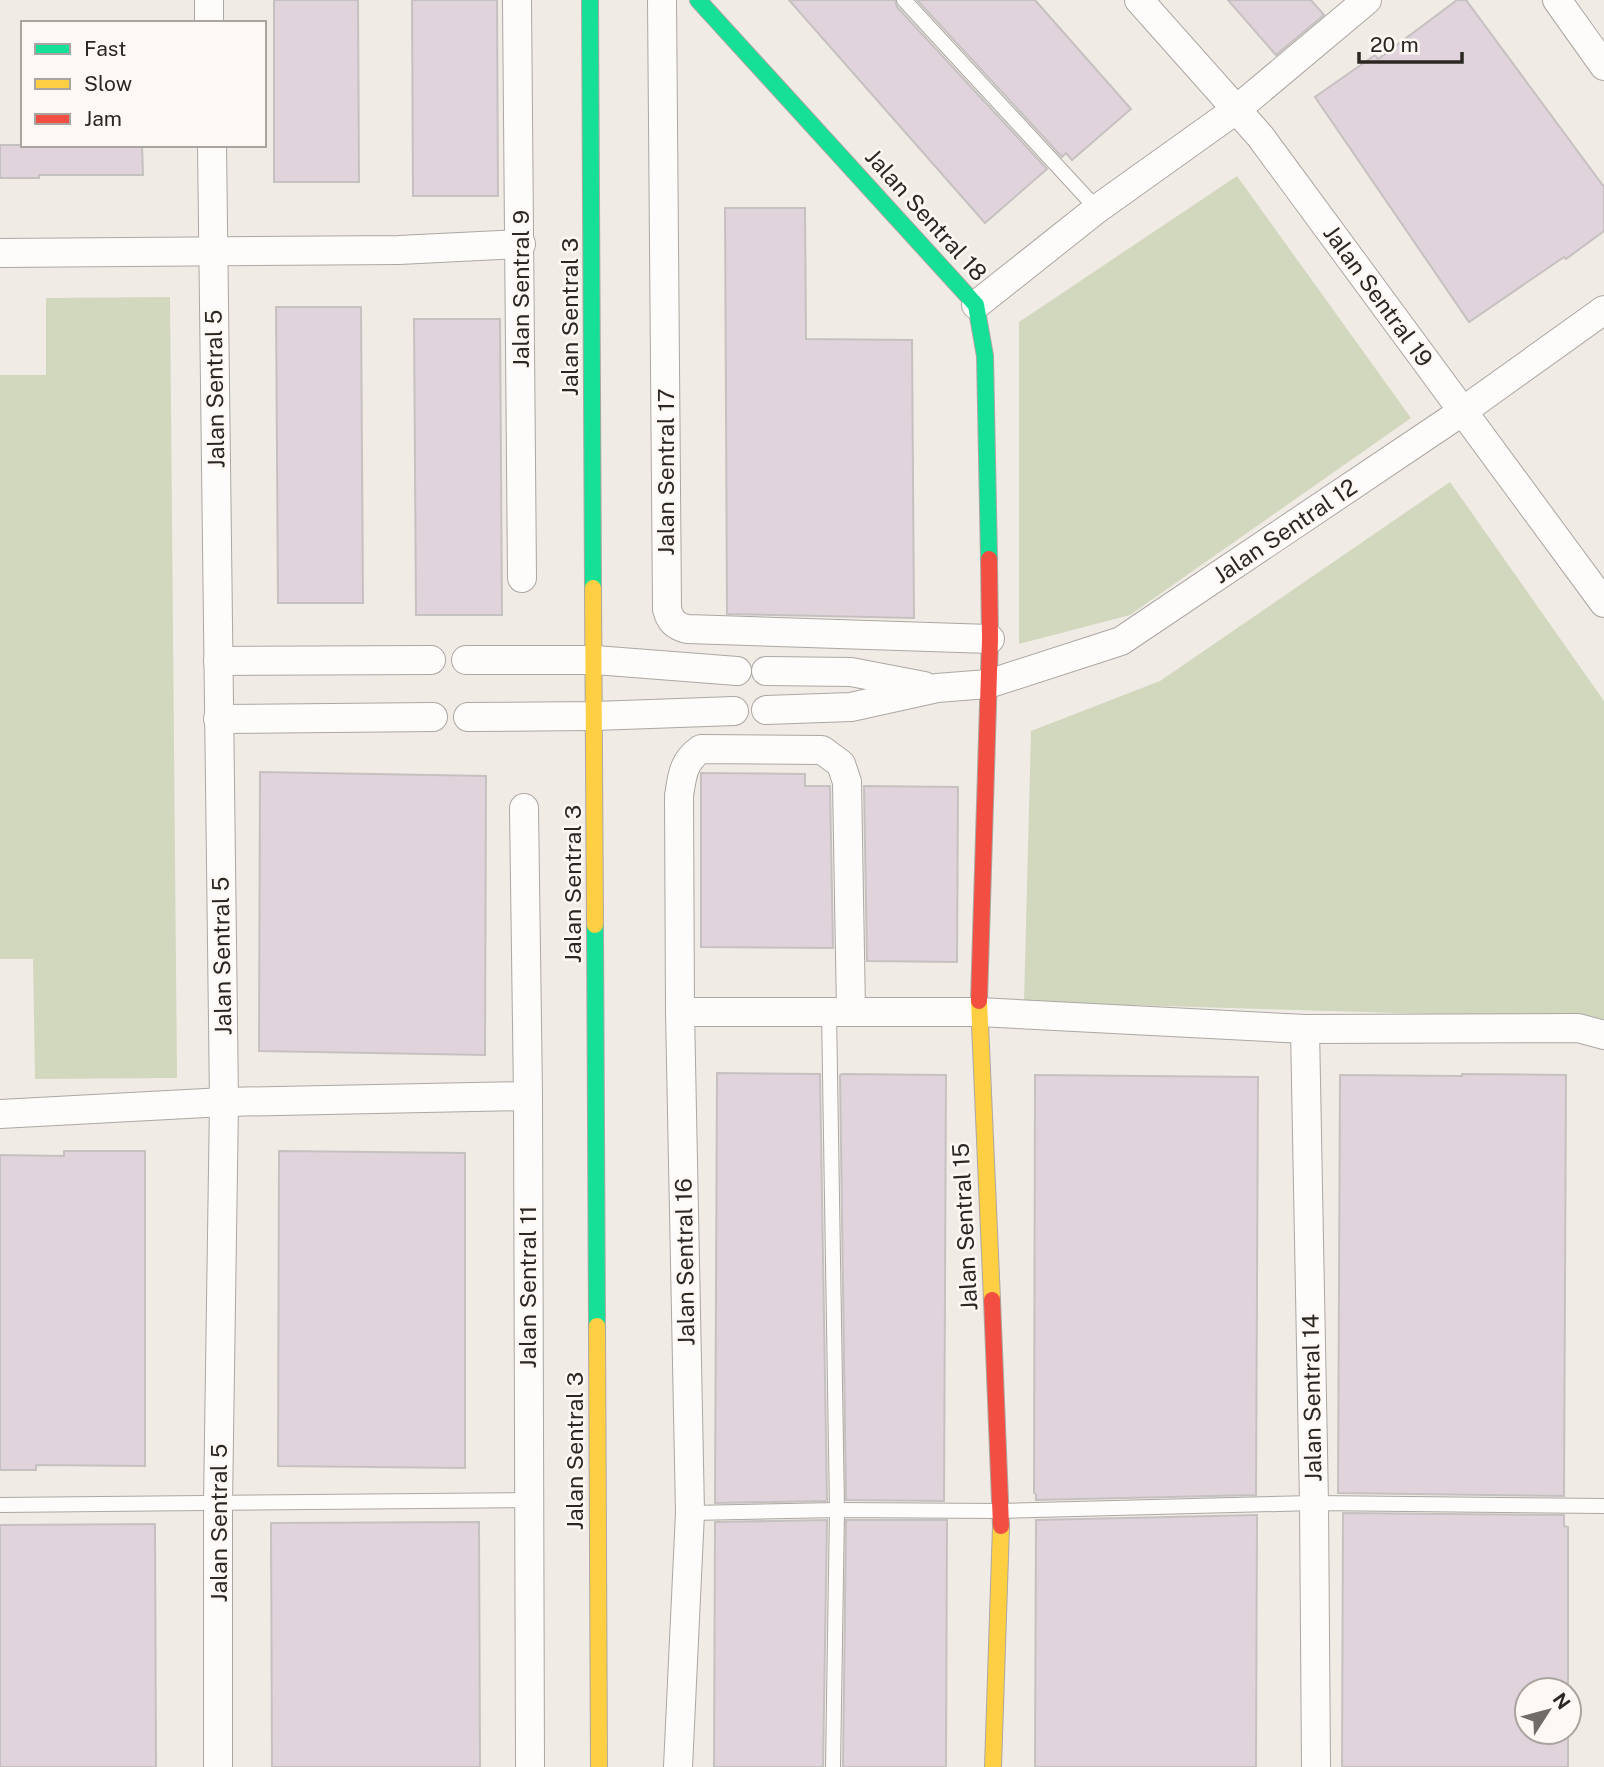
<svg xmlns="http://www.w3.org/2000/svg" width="1604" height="1767" viewBox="0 0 1604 1767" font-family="'Public Sans',sans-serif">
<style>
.green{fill:#d1d8be}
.building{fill:#e0d3db;stroke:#c6c1c1;stroke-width:2}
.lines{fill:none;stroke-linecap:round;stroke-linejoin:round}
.lane-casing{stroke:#aca7a2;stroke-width:16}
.street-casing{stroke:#aca7a2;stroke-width:30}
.fast-casing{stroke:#aca7a2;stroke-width:18}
.slow-casing{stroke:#aca7a2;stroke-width:18}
.jam-casing{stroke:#aca7a2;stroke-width:18}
.lane{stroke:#fdfcfb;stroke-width:14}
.street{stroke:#fdfcfb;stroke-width:28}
.fast{stroke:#16e098;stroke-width:16}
.slow{stroke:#ffcf43;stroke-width:16}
.jam{stroke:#f24e42;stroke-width:16}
.labels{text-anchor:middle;stroke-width:5;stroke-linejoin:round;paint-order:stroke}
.street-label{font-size:23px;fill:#2b2723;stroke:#fdf8f4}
</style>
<rect width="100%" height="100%" fill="#f1ebe5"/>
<g class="green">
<polygon points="1237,176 1411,418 1130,615 1019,644 1019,322"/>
<polygon points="170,297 177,1078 35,1079 33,959 0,959 0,375 46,375 46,298"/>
<polygon points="1450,482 1604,701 1604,1019 1024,1002 1031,731 1160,681"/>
</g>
<g class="building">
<polygon points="274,0 358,0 359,182 274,182"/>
<polygon points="412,0 497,0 498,196 413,196"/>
<polygon points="789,0 895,0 897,7 1047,169 985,223"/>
<polygon points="917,0 1035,0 1131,109 1072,160 1066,153 1062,157"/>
<polygon points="1228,0 1311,0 1324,15 1276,55"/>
<polygon points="1457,0 1466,0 1604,187 1604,231 1566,259 1564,257 1469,322 1315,97 1375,55 1378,59"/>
<polygon points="0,145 142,145 143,175 39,175 39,178 0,178"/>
<polygon points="725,208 805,208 806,339 912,340 914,618 727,614"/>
<polygon points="276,307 361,307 363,603 278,603"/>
<polygon points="414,319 500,319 502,615 416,615"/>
<polygon points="260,772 486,776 485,1055 259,1051"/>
<polygon points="701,773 805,774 805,786 830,786 833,948 701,947"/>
<polygon points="864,786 958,787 957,962 867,961"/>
<polygon points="717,1073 820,1074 827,1501 715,1503"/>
<polygon points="842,1074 946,1075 944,1501 846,1500 840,1075"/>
<polygon points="1462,1074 1566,1075 1564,1496 1338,1493 1340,1075 1462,1076"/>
<polygon points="1035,1075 1258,1077 1256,1495 1036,1500 1036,1494 1034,1493"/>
<polygon points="64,1151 145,1151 145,1466 36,1465 36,1470 0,1470 0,1155 64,1156"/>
<polygon points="279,1151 465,1153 465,1468 278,1466"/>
<polygon points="1343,1513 1564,1515 1564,1526 1568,1527 1568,1690 1527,1690 1527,1732 1568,1732 1568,1767 1342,1767"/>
<polygon points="1257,1515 1256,1767 1035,1767 1036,1520"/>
<polygon points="827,1520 823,1767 714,1767 715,1522"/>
<polygon points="846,1520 947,1520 946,1767 843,1767"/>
<polygon points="479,1522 480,1767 272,1767 271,1523"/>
<polygon points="155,1524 156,1767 0,1767 0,1525"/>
</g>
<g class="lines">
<g class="lane-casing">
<g id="lane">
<polyline points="904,0 1097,209"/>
<polyline points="829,1011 837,1510 833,1767"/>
<polyline points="0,1505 529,1500"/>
<polyline points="690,1513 837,1510 1001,1511 1314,1503 1604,1506"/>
</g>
</g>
<g class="street-casing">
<g id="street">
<polyline points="209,0 209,23"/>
<polyline points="517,0 522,578"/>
<path d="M662 0 667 609C670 621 675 626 687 629L990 639"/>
<polyline points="1139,0 1260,136 1604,603"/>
<polyline points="1557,0 1604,66"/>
<polyline points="212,145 224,1102 218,1504 218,1767"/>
<polyline points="0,253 399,250 521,244"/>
<polyline points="976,305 1097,209 1237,109 1367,0"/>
<polyline points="466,660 595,660 737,671"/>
<polyline points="218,661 431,660"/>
<polyline points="766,671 851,672 924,686"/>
<polyline points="766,710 851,707 937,688 988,684 1121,641 1463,411 1604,310"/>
<polyline points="468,717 595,716 734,711"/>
<polyline points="218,719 433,717"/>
<polyline points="524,808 528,1096 530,1767"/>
<polyline points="680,1012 979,1012 1305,1029 1578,1028 1604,1035"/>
<polyline points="1305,1029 1314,1503 1316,1767"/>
<polyline points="0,1114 224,1102 528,1096"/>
<path d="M678 1767 690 1513 680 1012 679 796C682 776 683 761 701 749L822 750 841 764 847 782 851 1011"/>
</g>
</g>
<g class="fast-casing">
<g id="fast">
<polyline points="590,0 593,588"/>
<polyline points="698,0 976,305 985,356 989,559"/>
<polyline points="595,925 597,1326"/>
</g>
</g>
<g class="slow-casing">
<g id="slow">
<polyline points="593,588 595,925"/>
<polyline points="979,1001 992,1300"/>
<polyline points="597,1326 599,1767"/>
<polyline points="993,1767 1001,1526"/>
</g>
</g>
<g class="jam-casing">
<g id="jam">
<polyline points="979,1001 990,639 989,559"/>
<polyline points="992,1300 1001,1526"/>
</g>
</g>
<use href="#lane" class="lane"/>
<use href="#street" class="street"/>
<use href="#fast" class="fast"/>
<use href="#slow" class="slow"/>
<use href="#jam" class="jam"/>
</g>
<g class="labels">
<g class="street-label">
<text transform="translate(926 215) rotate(48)" y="8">Jalan Sentral 18</text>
<text transform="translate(521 289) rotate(-90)" y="8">Jalan Sentral 9</text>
<text transform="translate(1378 296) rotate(54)" y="8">Jalan Sentral 19</text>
<text transform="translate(570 317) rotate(-90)" y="8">Jalan Sentral 3</text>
<text transform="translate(215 389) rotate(-91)" y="8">Jalan Sentral 5</text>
<text transform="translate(666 472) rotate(-90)" y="8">Jalan Sentral 17</text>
<text transform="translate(1285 531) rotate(-34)" y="8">Jalan Sentral 12</text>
<text transform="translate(573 884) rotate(-90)" y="8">Jalan Sentral 3</text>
<text transform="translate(222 956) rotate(-91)" y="8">Jalan Sentral 5</text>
<text transform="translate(965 1227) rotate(-93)" y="8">Jalan Sentral 15</text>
<text transform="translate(685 1262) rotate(-91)" y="8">Jalan Sentral 16</text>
<text transform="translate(528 1287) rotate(-90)" y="8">Jalan Sentral 11</text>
<text transform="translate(1312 1398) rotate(-91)" y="8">Jalan Sentral 14</text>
<text transform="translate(575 1451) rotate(-90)" y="8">Jalan Sentral 3</text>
<text transform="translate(219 1523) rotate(-90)" y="8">Jalan Sentral 5</text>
</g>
</g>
<rect x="21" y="21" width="245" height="126" fill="#fdf8f4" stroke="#a9a4a0" stroke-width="2"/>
<rect x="35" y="44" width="35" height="10" fill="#16e098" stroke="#a9a4a0" stroke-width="2"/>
<text x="84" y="56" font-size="21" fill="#2b2723">Fast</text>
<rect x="35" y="79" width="35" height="10" fill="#ffcf43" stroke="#a9a4a0" stroke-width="2"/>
<text x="84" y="91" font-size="21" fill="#2b2723">Slow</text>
<rect x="35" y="114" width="35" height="10" fill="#f24e42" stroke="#a9a4a0" stroke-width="2"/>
<text x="84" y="126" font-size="21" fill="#2b2723">Jam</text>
<g transform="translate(1548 1711) rotate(54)"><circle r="33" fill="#fdf8f4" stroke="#a9a4a0" stroke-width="2"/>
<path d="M0-5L12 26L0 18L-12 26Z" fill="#706c67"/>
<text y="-10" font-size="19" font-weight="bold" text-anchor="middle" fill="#2b2723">N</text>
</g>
<path d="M1359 52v10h103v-10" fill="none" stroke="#2b2723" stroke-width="3.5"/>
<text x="1370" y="52" font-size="21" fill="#2b2723" stroke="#fdf8f4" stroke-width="5" paint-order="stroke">20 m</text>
</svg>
